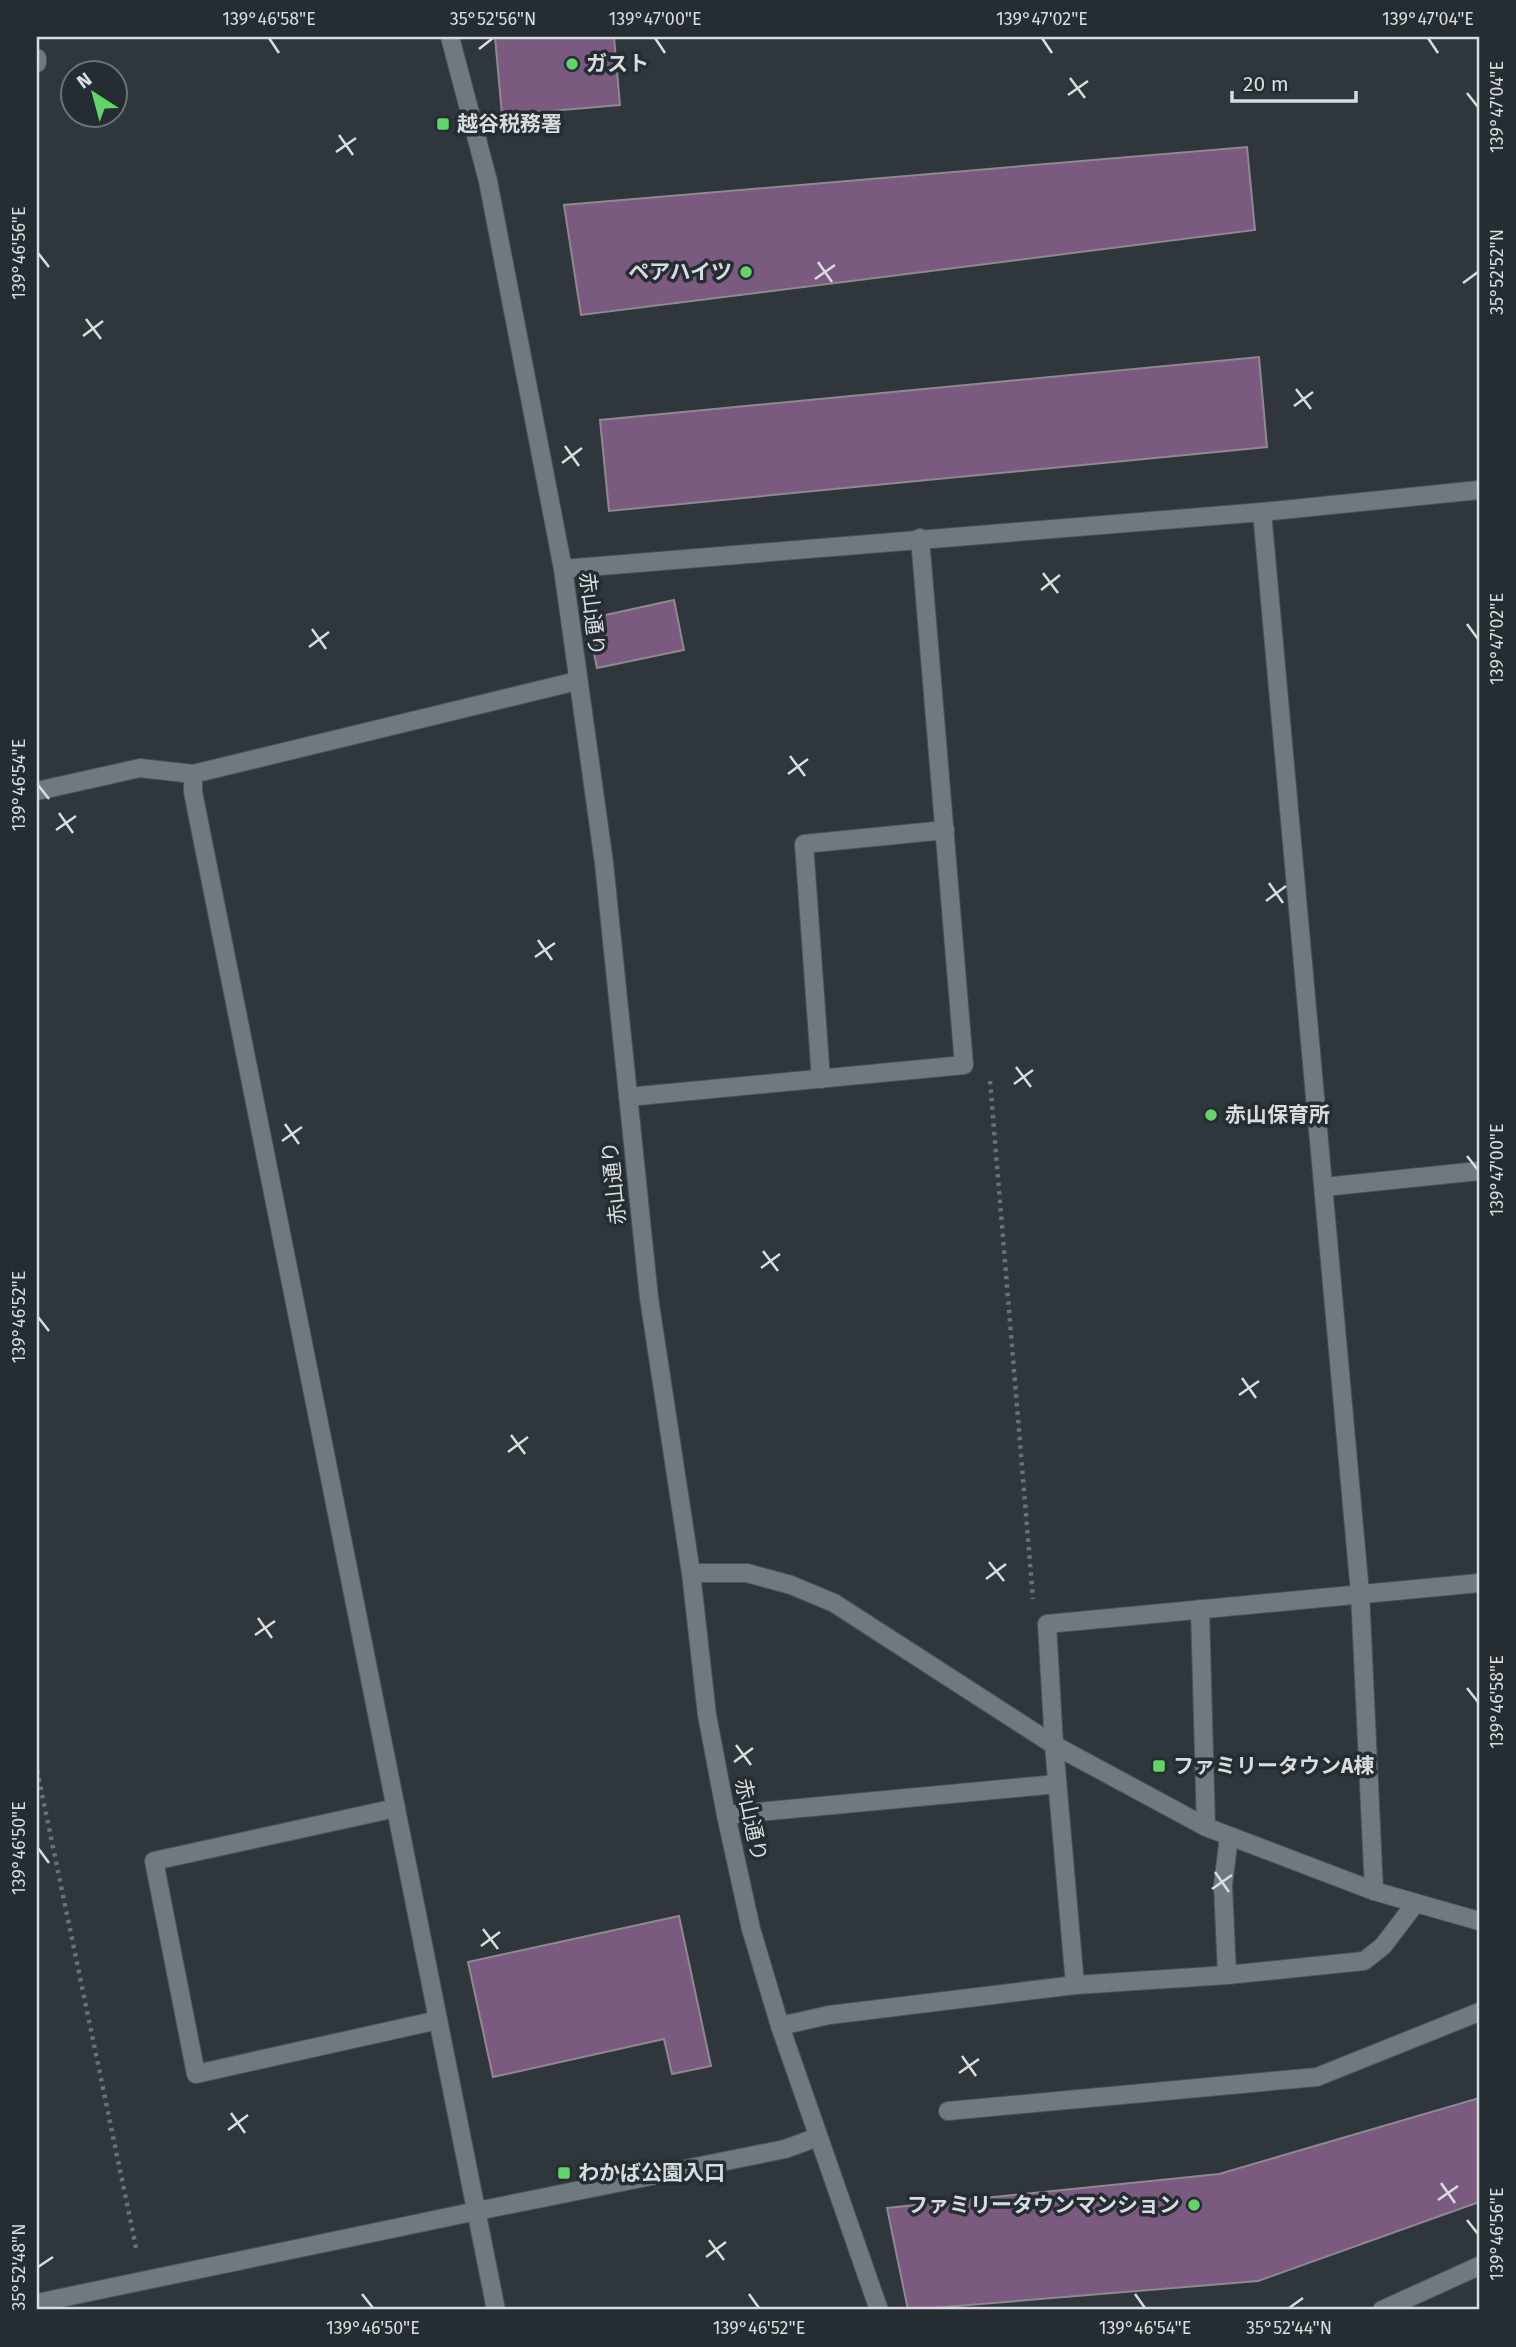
<svg xmlns="http://www.w3.org/2000/svg" width="1516" height="2347" viewBox="0 0 1516 2347" font-family="'Fira Sans','Noto Sans JP',sans-serif">
<style>
.building{fill:#7b5a7f;stroke:#8f8890;stroke-width:2}
.lines{fill:none;stroke-linecap:round;stroke-linejoin:round}
.service-casing{stroke:#4d5358;stroke-width:20}
.minor-casing{stroke:#4d5358;stroke-width:20}
.tertiary-casing{stroke:#4d5358;stroke-width:20}
.path{stroke:#6a7176;stroke-width:4.5;stroke-dasharray:3.5 5;stroke-linecap:butt}
.service{stroke:#70797f;stroke-width:18}
.minor{stroke:#70797f;stroke-width:18}
.tertiary{stroke:#70797f;stroke-width:18}
.ticks{fill:none;stroke:#d7dcdf;stroke-width:2.5}
.poi-dot{fill:#64d468;stroke:#252d32;stroke-width:2.5}
.labels{text-anchor:middle;stroke-width:7;stroke-linejoin:round;paint-order:stroke}
.poi-label{font-size:21px;font-weight:bold;fill:#d7dcdf;stroke:#252d32;text-anchor:start}
.street-label{font-size:21px;fill:#d7dcdf;stroke:#252d32}
.neatline{fill:none;stroke:#d7dcdf;stroke-width:2.5}
.ticks-label{font-size:18px;text-anchor:middle;fill:#d7dcdf}
</style>
<rect width="100%" height="100%" fill="#2f373d"/>
<g class="building">
<polygon points="495,37 614,37 620,105 502,115"/>
<polygon points="1247,147 1255,230 581,315 564,205"/>
<polygon points="1259,357 1267,447 609,511 600,420"/>
<polygon points="674,600 684,650 597,668 587,619"/>
<polygon points="679,1916 711,2066 672,2074 664,2039 493,2077 468,1962"/>
<polygon points="1479,2098 1479,2202 1258,2281 908,2310 887,2208 1219,2174"/>
</g>
<g class="lines">
<g class="service-casing">
<g id="service">
<polyline points="821,1079 804,844 945,830"/>
<polyline points="1200,1609 1206,1827"/>
<polyline points="1054,1745 1075,1985"/>
<polyline points="396,1808 154,1861 196,2074 438,2020"/>
<polyline points="726,1815 1057,1784"/>
<polyline points="1227,1975 1223,1885 1229,1837"/>
<polyline points="948,2111 1317,2077 1479,2012"/>
<polyline points="1382,2310 1479,2266"/>
</g>
</g>
<g class="minor-casing">
<g id="minor">
<polyline points="37,58 37,63"/>
<polyline points="1262,512 1360,1593 1374,1891"/>
<polyline points="563,569 1262,512 1479,490"/>
<polyline points="193,774 193,792 496,2310"/>
<polyline points="37,791 140,768 193,774 577,681"/>
<polyline points="628,1097 964,1065 920,538"/>
<polyline points="1324,1187 1479,1171"/>
<polyline points="1054,1745 1047,1624 1479,1583"/>
<polyline points="780,2026 829,2015 1075,1985 1227,1975 1364,1961 1383,1946 1415,1904"/>
<polyline points="37,2303 477,2211 785,2149 818,2137"/>
</g>
</g>
<g class="tertiary-casing">
<g id="tertiary">
<polyline points="450,37 488,181 563,569 604,863 649,1298 691,1573 707,1715 726,1815 751,1929 780,2026 879,2310"/>
<polyline points="691,1573 747,1573 791,1585 834,1603 1054,1745 1206,1827 1374,1891 1479,1921"/>
</g>
</g>
<g class="path">
<polyline points="990,1081 1033,1599"/>
<polyline points="37,1770 137,2252"/>
</g>
<use href="#service" class="service"/>
<use href="#minor" class="minor"/>
<use href="#tertiary" class="tertiary"/>
</g>
<path class="ticks" d="M269 38 279 53M655 38 665 53M1042 38 1052 53M1428 38 1438 53M479 49 493 38M1070 78 1085 98M1467 93 1478 107M1068 95 1088 81M339 135 353 155M336 152 356 138M38 253 49 267M818 262 832 282M815 279 835 265M1463 283 1478 272M86 319 101 339M83 336 103 321M1296 389 1311 409M1294 406 1313 392M565 446 579 466M562 463 582 448M1043 573 1058 593M1041 590 1060 575M1467 624 1478 639M312 629 326 649M309 647 329 632M790 756 805 776M788 774 808 759M38 785 49 799M59 813 73 833M56 830 76 816M1269 883 1283 903M1266 901 1286 886M538 940 552 960M535 957 555 943M1016 1067 1031 1087M1014 1084 1033 1070M285 1124 299 1144M282 1141 302 1127M1467 1156 1478 1170M763 1251 778 1271M761 1268 780 1254M38 1317 49 1331M1242 1378 1256 1398M1239 1395 1259 1381M511 1435 525 1454M508 1452 528 1437M989 1562 1004 1581M986 1579 1006 1564M258 1618 272 1638M255 1635 275 1621M1467 1688 1478 1702M736 1745 751 1765M734 1762 753 1748M38 1848 49 1863M1215 1872 1229 1892M1212 1889 1232 1875M483 1929 498 1949M481 1946 500 1932M962 2056 976 2076M959 2073 979 2059M231 2113 245 2133M228 2130 248 2115M1441 2183 1455 2203M1438 2200 1458 2186M1467 2220 1478 2234M709 2240 724 2260M706 2257 726 2242M38 2267 53 2257M362 2294 373 2308M749 2294 759 2308M1135 2294 1145 2308M1289 2308 1303 2298"/>
<g class="poi-dot">
<circle cx="572" cy="64" r="7"/>
<rect x="436" y="117" width="14" height="14" rx="3.5"/>
<circle cx="746" cy="272" r="7"/>
<circle cx="1211" cy="1115" r="7"/>
<rect x="1152" y="1759" width="14" height="14" rx="3.5"/>
<rect x="557" y="2166" width="14" height="14" rx="3.5"/>
<circle cx="1194" cy="2205" r="7"/>
</g>
<g class="labels">
<g class="poi-label">
<text x="586" y="71">ガスト</text>
<text x="457" y="131">越谷税務署</text>
<text x="732" y="279" text-anchor="end">ペアハイツ</text>
<text x="1225" y="1122">赤山保育所</text>
<text x="1173" y="1773">ファミリータウンA棟</text>
<text x="578" y="2180">わかば公園入口</text>
<text x="1180" y="2212" text-anchor="end">ファミリータウンマンション</text>
</g>
<g class="street-label">
<text transform="translate(592 614) rotate(83)" y="7">赤山通り</text>
<text transform="translate(614 1183) rotate(-96)" y="7">赤山通り</text>
<text transform="translate(751 1820) rotate(78)" y="7">赤山通り</text>
</g>
</g>
<rect width="1516" height="2347" fill="none" stroke="#252d32" stroke-width="77"/>
<g transform="translate(94 94) rotate(324)"><circle r="33" fill="#252d32" stroke="#6c7377" stroke-width="2"/>
<path d="M0-5L12 26L0 18L-12 26Z" fill="#64d468"/>
<text y="-10" font-size="19" font-weight="bold" text-anchor="middle" fill="#d7dcdf">N</text>
</g>
<path d="M1232 91v10h124v-10" fill="none" stroke="#d7dcdf" stroke-width="3.5"/>
<text x="1243" y="91" font-size="21" fill="#d7dcdf" stroke="#252d32" stroke-width="5" paint-order="stroke">20 m</text>
<rect x="38" y="38" width="1440" height="2270" class="neatline"/>
<g class="ticks-label">
<text x="269" y="25">139°46'58"E</text>
<text x="493" y="25">35°52'56"N</text>
<text x="655" y="25">139°47'00"E</text>
<text x="1042" y="25">139°47'02"E</text>
<text x="1428" y="25">139°47'04"E</text>
<text transform="translate(1497 107) rotate(-90)" y="6">139°47'04"E</text>
<text transform="translate(19 253) rotate(-90)" y="6">139°46'56"E</text>
<text transform="translate(1497 272) rotate(-90)" y="6">35°52'52"N</text>
<text transform="translate(1497 639) rotate(-90)" y="6">139°47'02"E</text>
<text transform="translate(19 785) rotate(-90)" y="6">139°46'54"E</text>
<text transform="translate(1497 1170) rotate(-90)" y="6">139°47'00"E</text>
<text transform="translate(19 1317) rotate(-90)" y="6">139°46'52"E</text>
<text transform="translate(1497 1702) rotate(-90)" y="6">139°46'58"E</text>
<text transform="translate(19 1848) rotate(-90)" y="6">139°46'50"E</text>
<text transform="translate(1497 2234) rotate(-90)" y="6">139°46'56"E</text>
<text transform="translate(19 2267) rotate(-90)" y="6">35°52'48"N</text>
<text x="373" y="2334">139°46'50"E</text>
<text x="759" y="2334">139°46'52"E</text>
<text x="1145" y="2334">139°46'54"E</text>
<text x="1289" y="2334">35°52'44"N</text>
</g>
</svg>
